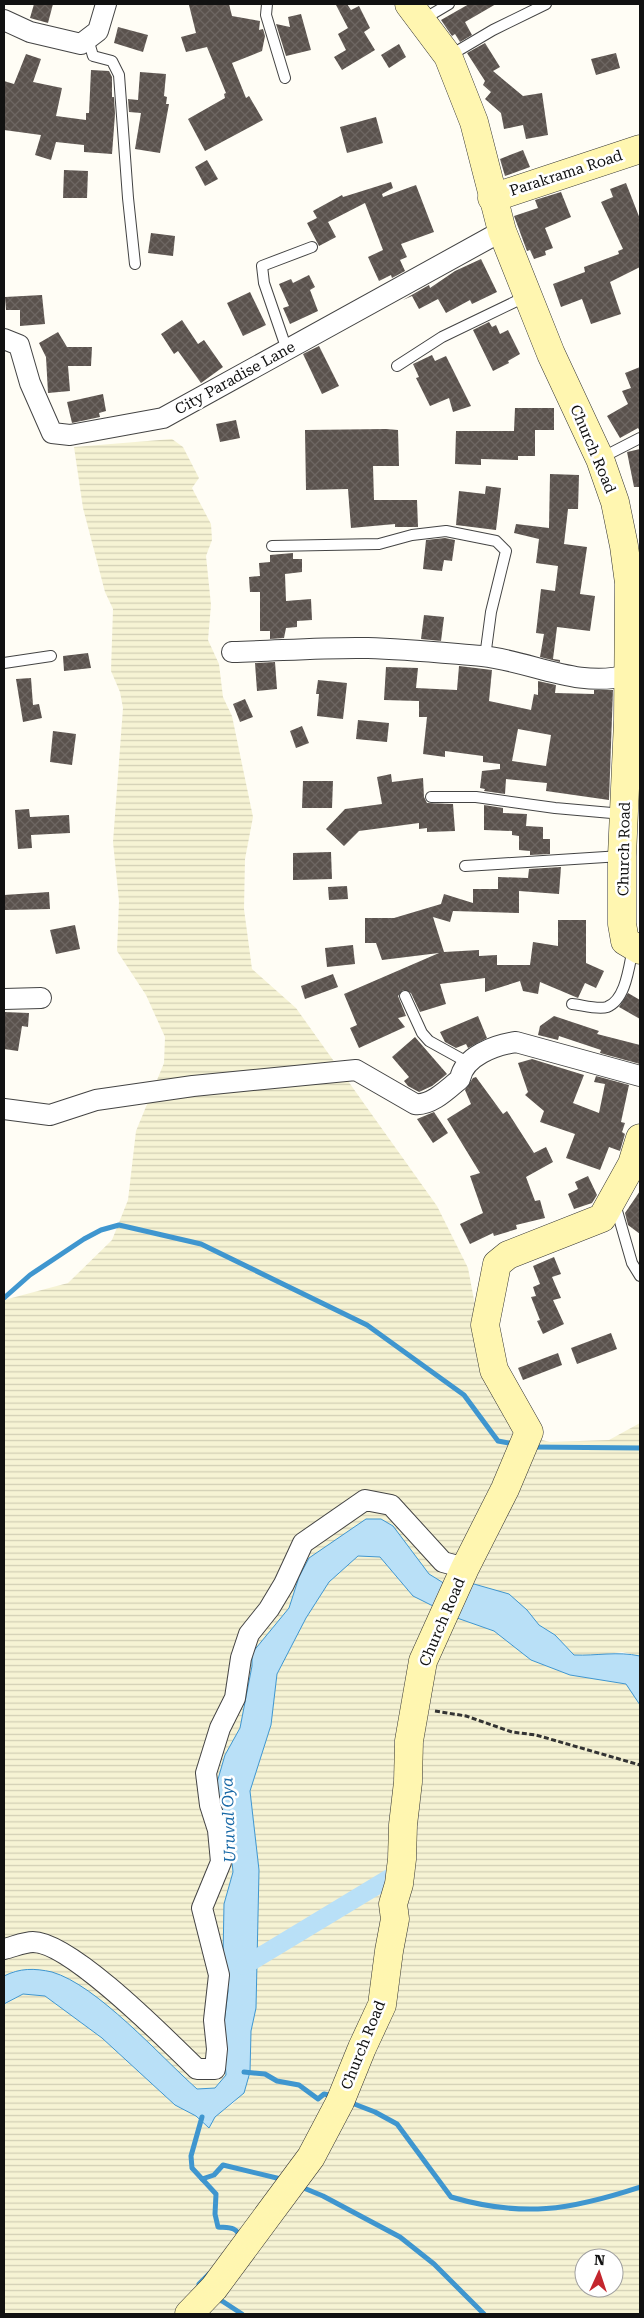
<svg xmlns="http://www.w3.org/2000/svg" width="644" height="2318" viewBox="0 0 644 2318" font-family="'Roboto Serif',serif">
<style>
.farmland{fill:url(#farmland-rules);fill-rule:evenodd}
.water{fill:#b9e0f7;stroke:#3f96cf}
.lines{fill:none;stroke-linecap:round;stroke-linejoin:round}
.stream{stroke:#3f96cf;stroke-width:5}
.canal{stroke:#b9e0f7;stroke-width:18}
.building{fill:url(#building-cross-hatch);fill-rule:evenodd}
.lane-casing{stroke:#444;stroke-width:12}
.street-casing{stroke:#444;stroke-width:22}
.secondary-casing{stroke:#333;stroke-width:29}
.path{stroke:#333;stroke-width:3;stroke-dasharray:5 2.5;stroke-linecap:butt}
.lane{stroke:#fff;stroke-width:10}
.street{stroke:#fff;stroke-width:20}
.secondary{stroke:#fff6b0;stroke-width:28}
.labels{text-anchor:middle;stroke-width:5;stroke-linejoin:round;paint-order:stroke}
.street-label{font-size:15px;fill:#111;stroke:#fff}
.water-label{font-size:16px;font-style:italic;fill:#1768a6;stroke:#fff}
</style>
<defs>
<pattern id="farmland-rules" width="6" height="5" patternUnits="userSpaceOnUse" patternTransform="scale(1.25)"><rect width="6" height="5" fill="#f6f3d4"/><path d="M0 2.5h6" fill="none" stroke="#d2cfb5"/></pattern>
<pattern id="building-cross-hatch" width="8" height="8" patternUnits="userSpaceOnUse" patternTransform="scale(1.25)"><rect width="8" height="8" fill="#5a524d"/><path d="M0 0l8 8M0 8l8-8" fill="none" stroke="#6d6662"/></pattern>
</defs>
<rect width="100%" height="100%" fill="#fffdf5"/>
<g class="farmland">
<polygon points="172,439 183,447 199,478 192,488 211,524 212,540 206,556 211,605 208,640 219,664 223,697 232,716 253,817 245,859 244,909 252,969 296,1008 437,1206 468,1268 483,1348 526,1436 550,1442 609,1440 640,1423 640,1656 622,1652 590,1656 574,1655 555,1635 539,1625 527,1610 450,1587 429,1574 393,1526 299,1577 289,1608 252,1653 252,1666 240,1728 225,1755 216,1786 219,1811 230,1841 233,1872 224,1904 223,1957 228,1991 223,2032 226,2075 215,2088 197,2089 174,2068 14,1971 4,1976 4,1300 68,1283 112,1240 128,1200 136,1131 164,1063 165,1037 146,995 117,951 119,901 113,842 123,708 120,692 111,671 113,609 105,592 83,508 74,447"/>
<path d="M358 1556 380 1557 413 1596 457 1618 494 1631 531 1660 570 1675 626 1684 640 1705V2314H4V2005L23 1994 45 1996 102 2038 175 2105 196 2116 200 2122 209 2128 214 2117 235 2102 250 2072 251 2031 256 2008 259 1870 250 1791 271 1725 277 1674 306 1618 329 1582ZM584 2258H614V2288H584Z"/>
</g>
<path class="water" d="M366 1519H381L393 1526 429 1574 450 1587 474 1584 509 1594 527 1610 539 1625 555 1635 574 1655C597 1656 617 1651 640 1656V1705L626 1684 570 1675 531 1660 494 1631 457 1618 413 1596 380 1557 358 1556 329 1582 306 1618 277 1674 271 1725 250 1791 259 1870 256 2008 251 2031 250 2072 244 2093 215 2117 209 2128 196 2116 175 2105 102 2038 45 1996 23 1994 4 2004V1976C20 1968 34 1968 52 1972 97 1985 160 2056 197 2089L215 2088 226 2075 223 2032 228 1991 223 1957 224 1904 233 1872 230 1841 219 1811 216 1786 225 1755 240 1728 252 1666V1653L289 1608 299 1577 309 1558Z"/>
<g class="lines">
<g class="stream">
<polyline points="4,1298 30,1275 84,1239 101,1230 119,1225 201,1244 367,1325 464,1395 498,1441 514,1444"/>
<polyline points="532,1447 640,1448"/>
<polyline points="244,2072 265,2074 277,2081 299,2085 318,2099 324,2094 334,2096"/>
<path d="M349 2102 375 2112 397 2124 451 2197C523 2218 570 2210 640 2187"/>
<path d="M202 2117 191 2156 192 2168 216 2194 215 2214 218 2227C228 2228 237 2226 240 2238"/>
<polyline points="202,2179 214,2175 223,2165 285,2180"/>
<polyline points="299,2186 323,2196 400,2237 434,2264 484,2314"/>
<polyline points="202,2288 199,2284 209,2274"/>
<polyline points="216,2297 242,2314"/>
</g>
<polyline class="canal" points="244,1966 396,1874"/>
</g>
<g class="building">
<polygon points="34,4 53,4 48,23 30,18"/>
<polygon points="195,4 229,4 232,16 260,21 259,30 263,29 265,36 262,51 232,63 246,98 249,96 263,120 205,151 188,119 225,98 224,94 226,93 207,47 186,52 181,37 196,33 189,5"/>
<polygon points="339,4 347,4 351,10 359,6 370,28 364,32 375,50 342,70 334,57 346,50 338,34 348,28 336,5"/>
<polygon points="469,4 496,4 465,22 472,35 460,42 455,34 452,36 441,20"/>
<polygon points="301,14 311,50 286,56 276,24 290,27 288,17"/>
<polygon points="118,27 148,35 143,52 114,43"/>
<polygon points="485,43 500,67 493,71 523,96 542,93 548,135 526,139 523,125 504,129 501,113 485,99 491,92 483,85 485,81 467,53"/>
<polygon points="399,44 406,57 389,68 381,55"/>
<polygon points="616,53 620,68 596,75 591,59"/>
<polygon points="26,54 41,59 33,82 62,88 56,116 86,120 86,113 89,113 91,70 109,71 112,77 112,97 114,97 115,114 112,154 84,152 84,145 56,142 51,160 35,155 41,135 4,130 4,81 14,84"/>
<polygon points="140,72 166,74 164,96 167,97 166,104 169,104 160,153 135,149 141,113 129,112 128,99 138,100"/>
<polygon points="376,117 383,143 347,153 340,127"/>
<polygon points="523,150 530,167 505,176 500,159"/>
<polygon points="207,160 218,179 205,186 195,167"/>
<polygon points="64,170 88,171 87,198 63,198"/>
<polygon points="391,182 393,188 382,194 383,197 416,185 434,232 401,244 407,257 400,260 405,271 392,278 391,275 379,281 368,257 383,250 365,203 328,222 336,237 319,246 307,223 317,218 313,211 342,195 343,197"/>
<polygon points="626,183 640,219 640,267 610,282 621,314 591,324 582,299 561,307 553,284 585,272 584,267 619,254 618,251 623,249 601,202 613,197 610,189"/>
<polygon points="561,192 571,217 545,228 553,248 545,251 546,255 534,259 530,250 527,251 514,216 538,208 535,200"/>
<polygon points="151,233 175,236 173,256 148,253"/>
<polygon points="481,259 497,292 472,304 470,300 446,313 438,299 419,309 412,296 403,300 429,285 430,288 455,271"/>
<polygon points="309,275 315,287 310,290 318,311 290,324 283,308 289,306 279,284 291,279 293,283"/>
<polygon points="250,292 266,325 243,336 227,303"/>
<polygon points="42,295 45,324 20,326 20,310 6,310 5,297"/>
<polygon points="182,320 198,344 204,340 223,367 201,383 178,351 174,354 161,334"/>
<polygon points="489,322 492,327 496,325 500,334 508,330 520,354 508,361 509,363 493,371 473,330"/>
<polygon points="58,332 67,347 92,347 91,366 68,366 70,391 48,393 46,357 39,343"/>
<polygon points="319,346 339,386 322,394 303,354"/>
<polygon points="432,355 435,361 446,356 471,406 453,412 449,398 430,406 416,378 419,377 413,364"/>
<polygon points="640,367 640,431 638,428 620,438 607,416 628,404 622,391 631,388 625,373"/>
<polygon points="103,394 106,411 99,413 100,417 72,423 67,402"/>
<polygon points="515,408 554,408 554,430 535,430 535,456 518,456 518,460 481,459 481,465 455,464 456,431 514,431"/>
<polygon points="236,420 240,438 220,442 216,424"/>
<polygon points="386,429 398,430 399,466 373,466 374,500 417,500 418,527 395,527 395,524 351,528 348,489 306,490 305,430"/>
<polygon points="640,449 640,487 634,487 627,452"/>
<polygon points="550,474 579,475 578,509 568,509 564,544 587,547 580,594 595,596 590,631 557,627 553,659 560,660 560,662 540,657 544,634 536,633 541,589 555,591 558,566 536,563 539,539 514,533 516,524 549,528"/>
<polygon points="486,486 501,488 496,530 456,525 459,491 485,494"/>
<polygon points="445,538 455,540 452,561 444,560 442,571 423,569 426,540"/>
<polygon points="293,553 293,559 302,559 302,572 285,574 286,601 311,599 312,620 297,621 297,627 286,628 284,638 270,639 270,631 260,631 260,592 250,592 249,577 260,576 259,563 270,562 270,555"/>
<polygon points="424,615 444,617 441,641 421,639"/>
<polygon points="88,653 91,668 64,671 63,656"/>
<polygon points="275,662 277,689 257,691 255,663"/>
<path d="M459 666 492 670 489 701 531 710 534 694 538 695V681L556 685 555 693 594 694V690H613L609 800 546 791 547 783 506 779 505 794 484 791 485 789 480 788 482 771 500 769V764L483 762V756L445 751V757L423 754 427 717H419V701L384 700 386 667 418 668 416 688 457 690ZM518 729 551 735 546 766 512 761Z"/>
<polygon points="31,678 33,705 39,704 42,718 23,722 16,679"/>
<polygon points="318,680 347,683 343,719 317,716 319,694 316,694"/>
<polygon points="245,699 253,717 240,722 233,704"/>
<polygon points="358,720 389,723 387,742 356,739"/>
<polygon points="302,726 309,743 296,748 290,731"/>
<polygon points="53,731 76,734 72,765 50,762"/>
<polygon points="391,774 392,782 423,778 424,797 427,803 453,804 455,831 427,832 427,828 419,829 419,823 359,831 344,846 326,829 345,809 382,804 377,777"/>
<polygon points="303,781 333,781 332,808 302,808"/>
<polygon points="484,805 503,808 503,813 527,814 526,826 543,827 543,839 550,839 550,854 530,855 530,851 519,850 519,836 512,835 512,831 484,830"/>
<polygon points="29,809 30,817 69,815 70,833 31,835 32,848 18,849 15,810"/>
<polygon points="331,852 332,879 293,880 293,853"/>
<polygon points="561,867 559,894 519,891 519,913 453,911 450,922 433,917 444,952 479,950 479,956 497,955 497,965 530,965 533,942 558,946 558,920 586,920 586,963 604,971 596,988 585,983 578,998 540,982 538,994 523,991 520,981 485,992 485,978 440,984 446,1004 420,1012 411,993 403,990 398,996 406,1016 398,1018 405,1027 359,1048 350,1028 357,1025 344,994 439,953 382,960 376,943 365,943 365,918 394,918 441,904 444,894 473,903 473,889 498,889 498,877 528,878 529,869"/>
<polygon points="347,886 348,899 329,900 328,887"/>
<polygon points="49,892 50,909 4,910 4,895"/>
<polygon points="75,925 80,949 56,954 50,930"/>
<polygon points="353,945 355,964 327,967 325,948"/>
<polygon points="333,974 338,987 305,999 301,986"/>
<polygon points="628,993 640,1000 640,1019 619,1007"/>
<polygon points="4,1012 29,1013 28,1027 22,1026 18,1051 4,1049"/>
<polygon points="478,1016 487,1038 468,1048 466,1044 456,1048 445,1042 440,1032"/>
<polygon points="554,1016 599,1031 597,1034 640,1045 640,1064 600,1053 601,1050 559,1036 558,1040 538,1035 540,1026"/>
<polygon points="415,1037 447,1074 432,1086 419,1092 408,1086 404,1081 409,1077 392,1057"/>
<polygon points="532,1059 584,1075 573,1103 599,1113 605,1084 594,1082 596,1076 629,1085 621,1122 625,1123 622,1132 625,1134 620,1151 609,1147 600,1170 566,1158 575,1134 540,1122 544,1111 525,1095 528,1092 518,1063"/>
<polygon points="476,1077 503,1114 507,1111 534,1153 546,1147 553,1162 526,1177 535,1201 540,1200 545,1218 516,1225 517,1229 494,1236 493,1233 470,1244 460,1224 483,1213 470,1176 480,1173 447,1119 471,1104 465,1090 473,1078"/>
<polygon points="434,1112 448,1133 433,1143 417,1119"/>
<polygon points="588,1176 597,1195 592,1203 574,1209 568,1194 578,1189 575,1182"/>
<polygon points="640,1191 640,1234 628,1225 625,1213"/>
<polygon points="554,1257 561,1274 552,1277 561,1298 553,1300 564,1324 543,1334 537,1321 540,1320 531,1297 536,1296 533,1287 540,1284 533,1266"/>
<polygon points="611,1333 617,1349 577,1364 571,1348"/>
<polygon points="558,1353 562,1365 523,1380 518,1368"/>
</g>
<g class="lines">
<g class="lane-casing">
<g id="lane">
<polyline points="267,4 266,15 285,78"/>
<polyline points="422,20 449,4"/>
<polyline points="88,39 93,56 112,61 119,75 128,198 135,264"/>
<polyline points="449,56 493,30 546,4"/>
<polyline points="287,350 264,283 262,266 312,247"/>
<polyline points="397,366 442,337 527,296"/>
<polyline points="601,458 640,438"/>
<polyline points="272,546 379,544 412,535 446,531 496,541 506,551 491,612 485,657"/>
<polyline points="4,663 51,656"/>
<polyline points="431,797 476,797 555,808 623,814"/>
<polyline points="465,866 621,856"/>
<polyline points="405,996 422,1033 429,1041 467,1062"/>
<path d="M572 1004C582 1005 598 1010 607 1007 626 1000 629 966 633 948"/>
<polyline points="615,1204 632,1263 640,1276"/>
</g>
</g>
<g class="street-casing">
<g id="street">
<polyline points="4,20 30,32 81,44 98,31 106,4"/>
<polyline points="4,339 19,345 30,383 52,433 70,435 163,418 502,231"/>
<path d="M232 652C277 651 323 647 368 648 406 649 445 653 482 656 531 661 578 689 628 675"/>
<polyline points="4,999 41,998"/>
<path d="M4 1109 50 1115 96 1100 193 1086 356 1070 415 1104C431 1106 448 1089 460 1079 464 1056 495 1045 516 1042L640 1076"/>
<path d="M4 1949C13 1947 24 1942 33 1942 71 1942 168 2041 197 2069H215L217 2049 214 2020 219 1975 202 1908 221 1862 218 1830 210 1805 206 1773 220 1728 235 1698 241 1658 249 1634 269 1609 284 1584 303 1543 365 1500 391 1505 443 1562 465 1568"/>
</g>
</g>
<g class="secondary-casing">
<g id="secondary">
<polyline points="409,4 448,56 474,122 502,231 551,354 600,459 615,502 624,546 629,583 628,721 622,856 622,924 625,941 640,950"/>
<polyline points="492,198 640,149"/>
<polyline points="189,2314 214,2288 311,2157 340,2102 362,2048 382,2005 389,1951 395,1919 393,1904 399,1884 402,1859 403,1825 408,1782 409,1741 423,1661 465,1568 505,1489 529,1432 494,1370 485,1325 497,1264 508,1255 602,1218 632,1164 640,1138"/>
</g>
</g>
<polyline class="path" points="435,1711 466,1716 512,1732 536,1735 640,1765"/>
<use href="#lane" class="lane"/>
<use href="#street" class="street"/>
<use href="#secondary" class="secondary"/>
</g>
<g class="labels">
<g class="street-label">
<text transform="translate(566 173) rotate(-18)" y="5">Parakrama Road</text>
<text transform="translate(235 378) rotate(-29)" y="5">City Paradise Lane</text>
<text transform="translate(593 449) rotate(67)" y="5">Church Road</text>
<text transform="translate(624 849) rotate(-89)" y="5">Church Road</text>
<text transform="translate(442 1622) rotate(-67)" y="5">Church Road</text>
<text transform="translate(363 2045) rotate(-68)" y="5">Church Road</text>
</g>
<g class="water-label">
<text transform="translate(228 1820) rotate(-92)" y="6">Uruval Oya</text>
</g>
</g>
<rect width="644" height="2318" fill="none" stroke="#111111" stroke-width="10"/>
<g transform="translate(599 2273) rotate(3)"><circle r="24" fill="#ffffff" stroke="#a0a0a0"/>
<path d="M0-4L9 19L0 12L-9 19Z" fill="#c4262e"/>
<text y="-8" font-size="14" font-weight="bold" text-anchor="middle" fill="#111111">N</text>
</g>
</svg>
